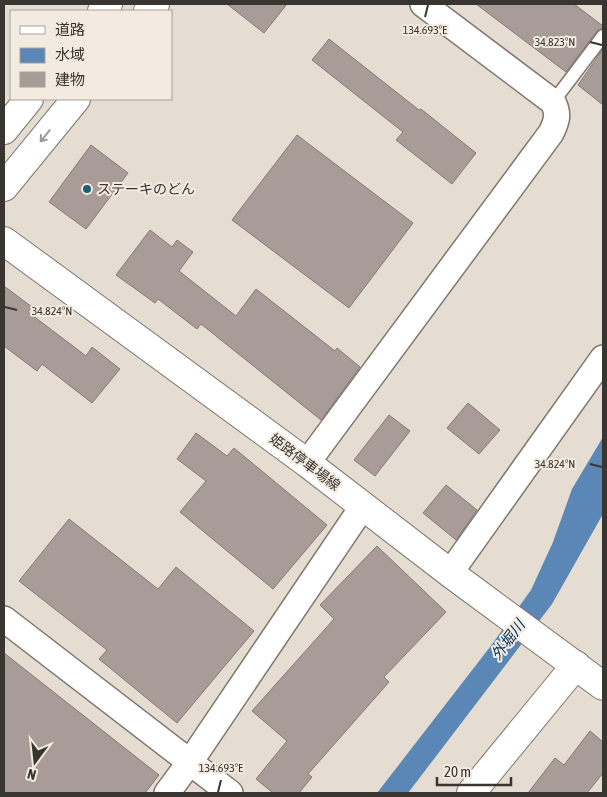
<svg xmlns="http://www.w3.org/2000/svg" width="607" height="797" viewBox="0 0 607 797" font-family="'Asap Condensed','Noto Sans JP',sans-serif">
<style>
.water{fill:#5a87b5}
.building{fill:#a99c98;stroke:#867a75}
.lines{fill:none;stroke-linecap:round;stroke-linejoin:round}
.service-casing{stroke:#7f776e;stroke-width:15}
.minor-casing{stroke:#7f776e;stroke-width:28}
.tertiary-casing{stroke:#7f776e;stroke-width:30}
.secondary-casing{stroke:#7f776e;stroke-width:30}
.service{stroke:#fff;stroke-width:12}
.minor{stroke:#fff;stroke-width:25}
.tertiary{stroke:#fff;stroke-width:28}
.secondary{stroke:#fff;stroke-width:28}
.oneway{stroke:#9c9a98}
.ticks{fill:none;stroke:#393632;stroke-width:2}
.poi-dot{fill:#196171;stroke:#f3eae0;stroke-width:2}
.labels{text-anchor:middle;stroke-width:4;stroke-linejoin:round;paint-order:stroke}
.poi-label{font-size:14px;fill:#393632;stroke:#f3eae0;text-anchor:start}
.street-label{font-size:14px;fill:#393632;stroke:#f3eae0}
.water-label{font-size:15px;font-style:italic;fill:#00315d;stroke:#f3eae0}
.ticks-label{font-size:12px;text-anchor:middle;fill:#393632;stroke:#f3eae0;stroke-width:4;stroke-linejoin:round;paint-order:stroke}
</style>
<rect width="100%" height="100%" fill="#e5ddd2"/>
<polygon class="water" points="603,437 603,514 552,604 408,793 377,793 490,647 531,590 553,542 572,489"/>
<g class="building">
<polygon points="227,4 287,4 264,33"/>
<polygon points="476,4 574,4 603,26 603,28 597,31 566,72"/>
<polygon points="329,39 419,110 421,109 476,153 452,184 396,140 403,132 312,60"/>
<polygon points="603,49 603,105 578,85"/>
<polygon points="297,135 413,223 349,308 232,220"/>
<polygon points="91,145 128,173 86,229 49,202"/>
<polygon points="150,230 172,247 177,240 193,252 179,271 236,316 256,289 335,351 337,348 360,367 321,420 201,324 197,329 158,299 155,303 116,275"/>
<polygon points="4,286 32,307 28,312 86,356 92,347 120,369 92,403 42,364 37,371 4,346"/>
<polygon points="468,403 500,430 479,454 447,428"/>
<polygon points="389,415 410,431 375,476 354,460"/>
<polygon points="196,433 227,456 234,448 327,525 273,589 180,512 206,481 177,459"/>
<polygon points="446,485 477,510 456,540 423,513"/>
<polygon points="69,519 158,589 176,567 254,631 177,723 99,659 107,650 19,581"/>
<polygon points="377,546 446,612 384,677 389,682 308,774 312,777 299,793 273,793 256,779 287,741 252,711 334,619 320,605"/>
<polygon points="4,653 159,775 145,793 4,793"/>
<polygon points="590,731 603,742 603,773 587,793 528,793 555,758 564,765"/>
</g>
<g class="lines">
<g class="service-casing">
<polyline id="service" points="553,102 603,36"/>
</g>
<g class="minor-casing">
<g id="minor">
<path d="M307 463 551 133C557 121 559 114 553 102L423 4"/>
<polyline points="450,573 603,358"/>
<polyline points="4,619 230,793"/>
<polyline points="167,793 190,762 363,506"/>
</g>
</g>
<g class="tertiary-casing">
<polyline id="tertiary" points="471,793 576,665"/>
</g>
<g class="secondary-casing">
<g id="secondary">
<polyline points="102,11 108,4"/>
<polyline points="148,11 155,4"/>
<polyline points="4,130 29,99"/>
<polyline points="4,187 76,99"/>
<polyline points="4,241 307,463 450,573 603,686"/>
</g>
</g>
<use href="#service" class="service"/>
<use href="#minor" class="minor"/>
<use href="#tertiary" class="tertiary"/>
<use href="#secondary" class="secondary"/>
</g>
<defs><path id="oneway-shaft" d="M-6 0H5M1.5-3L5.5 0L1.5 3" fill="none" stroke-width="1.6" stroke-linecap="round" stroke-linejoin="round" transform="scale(1.25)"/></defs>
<use class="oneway" href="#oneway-shaft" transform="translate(45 136) rotate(129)"/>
<path class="ticks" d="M425 17 428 5M590 42 602 45M5 307 17 310M590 464 602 467M218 792 221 780"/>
<circle class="poi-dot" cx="87" cy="189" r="5"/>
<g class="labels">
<g class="poi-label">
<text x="97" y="194">ステーキのどん</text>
</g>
<g class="street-label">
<text transform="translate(305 462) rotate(37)" y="5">姫路停車場線</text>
</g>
<g class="water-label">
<text transform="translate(508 640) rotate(-53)" y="5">外堀川</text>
</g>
</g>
<g class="ticks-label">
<text x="425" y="34">134.693°E</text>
<text x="555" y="46">34.823°N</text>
<text x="52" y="315">34.824°N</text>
<text x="555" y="468">34.824°N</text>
<text x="221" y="772">134.693°E</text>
</g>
<rect width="607" height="797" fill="none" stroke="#393632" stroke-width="10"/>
<rect x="10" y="10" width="162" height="90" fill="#f3eae0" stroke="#a9a29a"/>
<rect x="20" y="26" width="25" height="8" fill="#ffffff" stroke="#a9a29a"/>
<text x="55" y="35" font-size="15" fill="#393632">道路</text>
<rect x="20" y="48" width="25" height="15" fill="#5a87b5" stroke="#a9a29a"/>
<text x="55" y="60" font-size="15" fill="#393632">水域</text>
<rect x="20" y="72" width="25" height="15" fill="#a99c98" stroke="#a9a29a"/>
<text x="55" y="85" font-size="15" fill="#393632">建物</text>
<g transform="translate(35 762) rotate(195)" stroke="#f3eae0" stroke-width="4" paint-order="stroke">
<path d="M0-4L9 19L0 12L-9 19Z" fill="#393632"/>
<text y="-8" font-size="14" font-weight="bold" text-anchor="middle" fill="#393632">N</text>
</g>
<path d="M437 777v8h74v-8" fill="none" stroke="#393632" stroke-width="2.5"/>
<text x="444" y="777" font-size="15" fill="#393632" stroke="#f3eae0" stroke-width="4" paint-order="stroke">20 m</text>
</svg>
